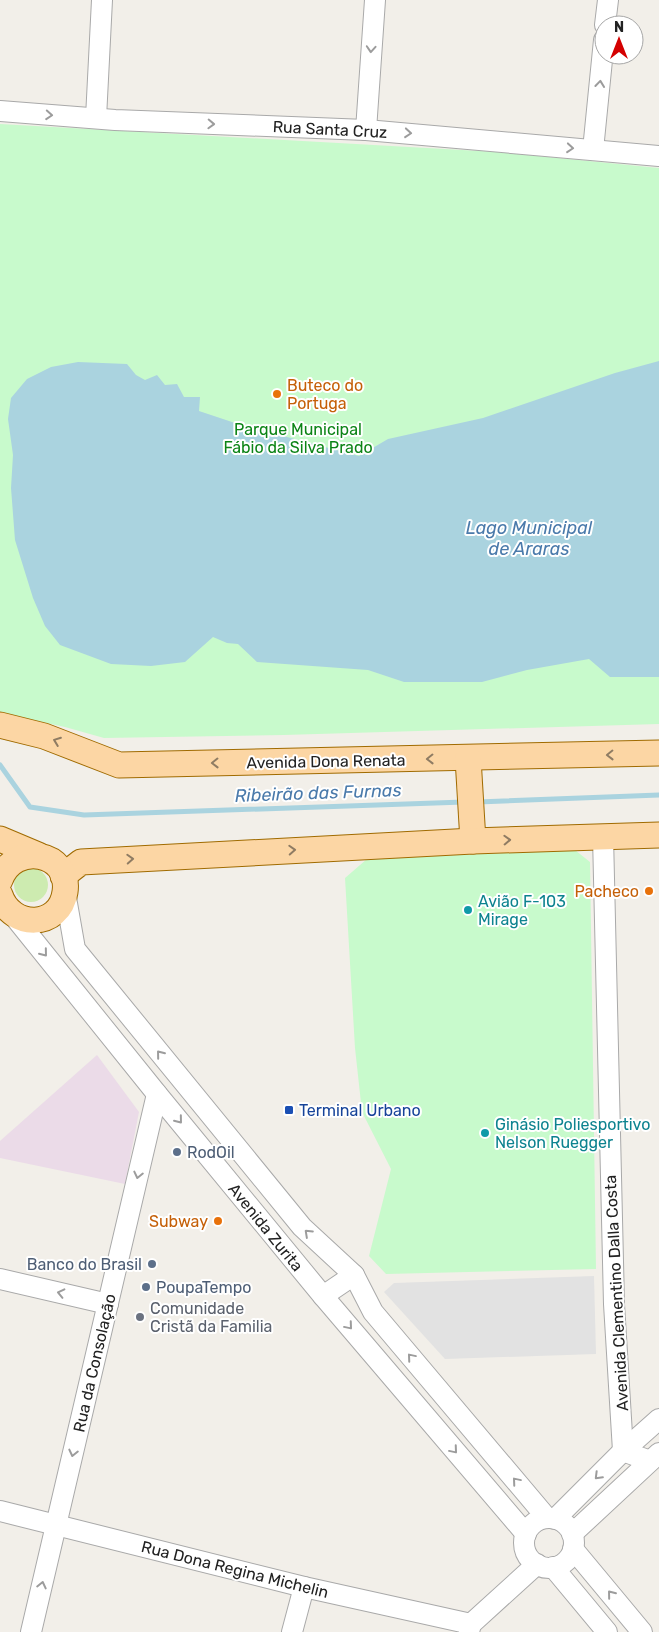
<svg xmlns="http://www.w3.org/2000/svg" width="659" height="1632" viewBox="0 0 659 1632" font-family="Rubik,sans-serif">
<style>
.industrial{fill:#ebdbe8}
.grass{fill:#cdebb0}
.park{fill:#c8facc}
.parking{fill:#e2e2e2}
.water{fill:#aad3df}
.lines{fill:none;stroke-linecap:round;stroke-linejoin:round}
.stream{stroke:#aad3df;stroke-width:5}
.minor-casing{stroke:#a9a9a9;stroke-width:22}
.major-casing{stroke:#a06b00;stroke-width:27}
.minor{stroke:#fff;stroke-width:20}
.major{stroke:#fcd6a4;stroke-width:25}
.oneway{stroke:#9c9c9c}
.oneway2{stroke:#8f7c63}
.food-dot{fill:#e8710a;stroke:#fff;stroke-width:2}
.culture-dot{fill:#0f9aa8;stroke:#fff;stroke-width:2}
.transit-dot{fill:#1a4fb4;stroke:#fff;stroke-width:2}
.service-dot{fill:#5c6f8a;stroke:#fff;stroke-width:2}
.worship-dot{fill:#6b7280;stroke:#fff;stroke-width:2}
.labels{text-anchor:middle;stroke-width:4;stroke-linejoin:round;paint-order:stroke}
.street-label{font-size:16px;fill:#222;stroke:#fff}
.food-label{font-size:16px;fill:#c56008;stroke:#fff;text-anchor:end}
.park-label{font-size:16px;fill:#0c8416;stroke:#fff}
.culture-label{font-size:16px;fill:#0d838f;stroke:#fff;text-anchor:start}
.transit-label{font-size:16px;fill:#164399;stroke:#fff;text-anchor:start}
.service-label{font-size:16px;fill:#4e5e75;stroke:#fff;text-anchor:start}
.worship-label{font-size:16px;fill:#5b616d;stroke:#fff;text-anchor:start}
.water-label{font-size:18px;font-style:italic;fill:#4a7aab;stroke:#fff}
</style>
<rect width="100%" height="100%" fill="#f2efe9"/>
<polygon class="industrial" points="97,1055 139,1112 125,1184 0,1158 0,1141"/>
<circle class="grass" cx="31" cy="885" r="17"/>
<g class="park">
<polygon points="0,124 498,152 659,168 659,724 284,735 104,738 65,727 0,713"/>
<polygon points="575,850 590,862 596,1269 386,1274 369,1256 391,1169 362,1112 355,1048 345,878 367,859"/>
</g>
<polygon class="parking" points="594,1276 596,1354 445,1359 384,1292 394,1283"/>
<polygon class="water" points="659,361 659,677 610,677 589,659 527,670 482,682 404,682 368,670 257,662 238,644 227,643 213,637 185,662 151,666 111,664 60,645 45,626 33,598 15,540 11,488 13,455 8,419 11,398 27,379 51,367 78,362 127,364 136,375 145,380 157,375 165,385 177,384 184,397 200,397 199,411 238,424 359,456 388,439 483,418 615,373"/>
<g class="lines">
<g class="stream">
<polyline points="0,765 30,807 84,815 464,802"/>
<polyline points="478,802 659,795"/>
</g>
<g class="minor-casing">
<g id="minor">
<polyline points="605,25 608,0"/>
<polyline points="0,111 115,120 366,130 659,156"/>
<polyline points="96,118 102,0"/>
<polyline points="366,130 375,0"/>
<polyline points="593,150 604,40"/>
<polyline points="603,836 614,1304 623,1451 650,1461"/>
<polyline points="65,892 75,949 302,1227 354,1275 373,1312 547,1518"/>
<polyline points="13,915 157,1094 323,1296 526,1534"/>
<polyline points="0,1279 108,1304"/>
<polyline points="323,1296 354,1275"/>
<polyline points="0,1511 304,1587 471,1624"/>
<circle cx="549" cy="1543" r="25"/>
<polyline points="555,1519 623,1451 659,1419"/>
<polyline points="572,1534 659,1453"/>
<polyline points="573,1549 642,1632"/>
<polyline points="553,1567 607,1632"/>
<polyline points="31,1632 157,1094"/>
<polyline points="292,1632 304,1587"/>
<polyline points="469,1632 471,1624 537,1564"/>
</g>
</g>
<g class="major-casing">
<g id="major">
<polyline points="0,725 44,736 119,765 659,753"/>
<polyline points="468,758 473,841"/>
<polyline points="0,839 38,855"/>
<polyline points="63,876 81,862 473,841 659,835"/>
<path d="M0 880C14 841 71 852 65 892 60 929 11 929 0 895"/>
</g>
</g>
<use href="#minor" class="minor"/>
<use href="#major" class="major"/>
</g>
<defs><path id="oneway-chevron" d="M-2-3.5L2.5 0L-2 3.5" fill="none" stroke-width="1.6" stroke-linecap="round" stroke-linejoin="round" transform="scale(1.25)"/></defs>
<g class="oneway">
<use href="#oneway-chevron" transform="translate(371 49) rotate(94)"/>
<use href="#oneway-chevron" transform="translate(600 84) rotate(-84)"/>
<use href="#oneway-chevron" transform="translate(49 115) rotate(4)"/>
<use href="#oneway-chevron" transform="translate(211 124) rotate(2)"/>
<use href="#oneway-chevron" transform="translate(408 133) rotate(5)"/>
<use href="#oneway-chevron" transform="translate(570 148) rotate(5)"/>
<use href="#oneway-chevron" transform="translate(44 953) rotate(51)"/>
<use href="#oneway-chevron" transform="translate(160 1054) rotate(-129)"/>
<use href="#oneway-chevron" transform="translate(179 1120) rotate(51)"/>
<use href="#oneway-chevron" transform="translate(138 1175) rotate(103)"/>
<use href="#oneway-chevron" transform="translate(308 1233) rotate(-137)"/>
<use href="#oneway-chevron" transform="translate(61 1293) rotate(-167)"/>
<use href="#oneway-chevron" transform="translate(349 1326) rotate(50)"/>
<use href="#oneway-chevron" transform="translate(411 1357) rotate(-130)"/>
<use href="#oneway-chevron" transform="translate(454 1450) rotate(50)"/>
<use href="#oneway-chevron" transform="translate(73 1453) rotate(103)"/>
<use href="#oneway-chevron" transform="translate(598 1476) rotate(135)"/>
<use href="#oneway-chevron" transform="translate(516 1481) rotate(-130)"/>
<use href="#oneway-chevron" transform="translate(42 1585) rotate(-77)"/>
<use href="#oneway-chevron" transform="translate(611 1594) rotate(-129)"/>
</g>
<g class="oneway2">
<use href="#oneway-chevron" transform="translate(57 741) rotate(-159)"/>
<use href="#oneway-chevron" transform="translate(610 755) rotate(179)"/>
<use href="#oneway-chevron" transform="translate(430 759) rotate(179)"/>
<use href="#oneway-chevron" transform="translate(215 763) rotate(179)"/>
<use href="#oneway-chevron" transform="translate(507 840) rotate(-2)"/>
<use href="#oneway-chevron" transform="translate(292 850) rotate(-3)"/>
<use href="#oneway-chevron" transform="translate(130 859) rotate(-3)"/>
</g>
<g class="food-dot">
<circle cx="277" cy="394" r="5"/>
<circle cx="649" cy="891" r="5"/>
<circle cx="218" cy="1221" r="5"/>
</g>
<g class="culture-dot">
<circle cx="468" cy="910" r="5"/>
<circle cx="485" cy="1133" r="5"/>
</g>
<rect class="transit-dot" x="284" y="1105" width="10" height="10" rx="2.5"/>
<g class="service-dot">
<circle cx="177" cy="1152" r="5"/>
<circle cx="152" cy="1264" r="5"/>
<circle cx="146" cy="1287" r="5"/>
</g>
<circle class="worship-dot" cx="140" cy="1317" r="5"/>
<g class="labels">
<g class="street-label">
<text transform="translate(330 129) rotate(3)" y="6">Rua Santa Cruz</text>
<text transform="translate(326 761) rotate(-1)" y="6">Avenida Dona Renata</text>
<text transform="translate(266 1227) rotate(51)" y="6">Avenida Zurita</text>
<text transform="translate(616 1293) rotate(-93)" y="6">Avenida Clementino Dalla Costa</text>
<text transform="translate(94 1363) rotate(-77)" y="6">Rua da Consolação</text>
<text transform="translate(235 1569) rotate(14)" y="6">Rua Dona Regina Michelin</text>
</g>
<g class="food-label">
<text x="287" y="391" text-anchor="start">Buteco do<tspan x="287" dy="18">Portuga</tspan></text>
<text x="639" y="897">Pacheco</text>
<text x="208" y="1227">Subway</text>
</g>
<g class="park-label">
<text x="298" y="435">Parque Municipal<tspan x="298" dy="18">Fábio da Silva Prado</tspan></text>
</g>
<g class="culture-label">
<text x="478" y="907">Avião F-103<tspan x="478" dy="18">Mirage</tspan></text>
<text x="495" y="1130">Ginásio Poliesportivo<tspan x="495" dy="18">Nelson Ruegger</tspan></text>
</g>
<g class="transit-label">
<text x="299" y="1116">Terminal Urbano</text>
</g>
<g class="service-label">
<text x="187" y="1158">RodOil</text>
<text x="142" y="1270" text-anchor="end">Banco do Brasil</text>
<text x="156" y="1293">PoupaTempo</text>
</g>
<g class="worship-label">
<text x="150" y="1314">Comunidade<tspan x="150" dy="18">Cristã da Familia</tspan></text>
</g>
<g class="water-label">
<text x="529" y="534">Lago Municipal<tspan x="529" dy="21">de Araras</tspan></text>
<text transform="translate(318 793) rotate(-2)" y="6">Ribeirão das Furnas</text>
</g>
</g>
<g transform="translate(619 40)"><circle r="24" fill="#ffffff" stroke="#a7a7a7"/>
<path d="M0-4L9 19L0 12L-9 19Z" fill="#d40000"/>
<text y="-8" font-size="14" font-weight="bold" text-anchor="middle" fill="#222222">N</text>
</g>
</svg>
